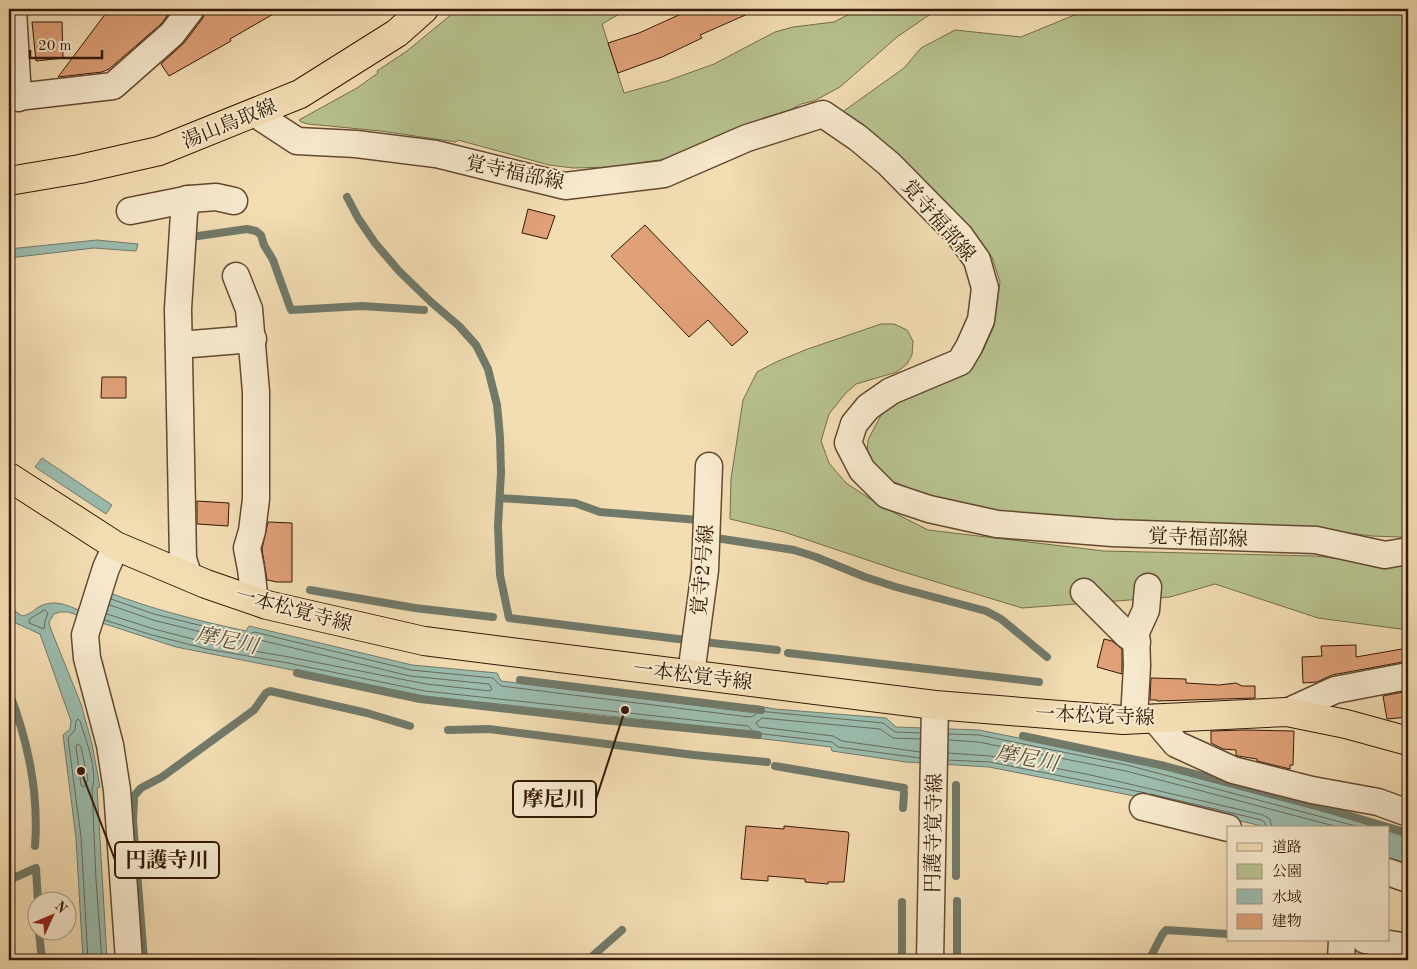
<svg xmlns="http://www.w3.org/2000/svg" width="1417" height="969" viewBox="0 0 1417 969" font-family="'Old Standard TT','Noto Serif JP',serif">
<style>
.green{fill:#b7c28f;stroke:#756d4a}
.water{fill:#9bbcae;stroke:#717a6a}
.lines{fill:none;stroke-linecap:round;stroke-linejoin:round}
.shore{stroke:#676a5a;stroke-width:1}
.stream{stroke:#717a6a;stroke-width:8}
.building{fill:#e0a078;stroke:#331805}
.minor-casing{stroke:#634930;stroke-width:29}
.major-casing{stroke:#331805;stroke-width:30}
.minor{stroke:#f7e9ce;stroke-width:26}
.major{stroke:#f3ddb3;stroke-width:28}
.labels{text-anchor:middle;stroke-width:4;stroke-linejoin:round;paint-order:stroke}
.street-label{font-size:20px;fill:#331805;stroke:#f7e9ce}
.water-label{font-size:21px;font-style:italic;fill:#575140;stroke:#f7e9ce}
.leader{fill:none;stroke:#331805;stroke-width:2}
.callout-dot{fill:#331805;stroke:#f7e9ce;stroke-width:2}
.callout{fill:#f7e9ce;stroke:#331805;stroke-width:2}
.callout-label{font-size:21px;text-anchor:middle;font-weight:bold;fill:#331805}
</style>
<rect width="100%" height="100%" fill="#f3ddb3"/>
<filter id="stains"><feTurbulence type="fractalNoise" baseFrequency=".004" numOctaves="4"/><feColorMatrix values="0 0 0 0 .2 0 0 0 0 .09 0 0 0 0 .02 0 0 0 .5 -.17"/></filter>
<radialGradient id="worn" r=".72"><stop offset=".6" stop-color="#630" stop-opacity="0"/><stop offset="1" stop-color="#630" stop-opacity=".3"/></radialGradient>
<g class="green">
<polygon points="458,9 628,9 602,24 624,93 667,81 714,64 775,32 793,27 834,22 859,9 941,9 932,13 897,37 840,87 814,101 801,104 783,114 681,154 659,160 613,167 573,168 549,165 458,140 456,142 381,131 308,124 301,122 299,120 357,88 378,73 377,71 407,51"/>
<polygon points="1089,9 1408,9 1408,534 1401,537 1372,536 1311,528 1064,519 996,513 939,500 892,481 867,455 868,440 881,415 901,400 969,369 983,351 994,326 1000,282 992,257 965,224 927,189 863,124 841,113 904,68 921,48 955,30 1021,37"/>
<polygon points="881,324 894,324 907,330 913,341 912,355 907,364 897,372 856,384 845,394 829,414 821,441 829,463 846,483 881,506 928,530 1104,551 1316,556 1396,566 1408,564 1408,630 1318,618 1215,584 1170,597 1022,608 897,570 784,532 730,519 731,479 743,400 757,372 776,362 805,350"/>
</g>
<g class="water">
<polygon points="97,240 138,244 136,251 94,248 9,258 9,249"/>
<polygon points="42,458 112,505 106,514 35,467"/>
<path d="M105 591C151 609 199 621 246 631L249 626 412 665 497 673 501 681 751 712 752 705 775 709 886 718 896 727 979 730 1128 760 1229 786 1356 820 1379 828H1270L1139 797 989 767 906 762 832 751 831 747 748 737V731L424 696 176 647 68 612H60L54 614 49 622 50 627 81 704 92 744 100 787 97 788 107 960H83L76 838 63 735 70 729 71 721 40 634 11 621 9 618V602L16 612 22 616C28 615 32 612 37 608 53 598 67 605 83 612Z"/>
<polygon points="1388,831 1408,838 1408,869 1388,862"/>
</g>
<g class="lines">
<g class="shore">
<polyline points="111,599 154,614 219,630 245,636 254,632 411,670 493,678 501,686 749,717 754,716 758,711 883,723 895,732 920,733"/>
<polygon points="45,610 48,613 45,621 44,629 29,623 30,619"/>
<polyline points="107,614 154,629 208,643 289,657 426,684 490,691 492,689 489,684 410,676 256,639 245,642 217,636 153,620 110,605"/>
<polyline points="105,620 152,635 207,649 288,663 425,691 748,726 755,733 832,742 838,747 920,758"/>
<polyline points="949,734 979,735 1127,765 1363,828"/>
<polyline points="949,740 978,742 1126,771 1342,828"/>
<polygon points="78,744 81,747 88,780 84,787 81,785 76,747"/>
<polyline points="920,752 842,741 833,736 759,727 756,723 762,718 880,729 893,738 920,739"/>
<polyline points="948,753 990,756 1086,774 1263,815 1270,819 1272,828"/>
<polyline points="948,760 990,762 1146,793"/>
<polyline points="1151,794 1262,820 1265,823 1266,828"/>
<path d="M88 960 81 837 68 738 75 730 76 721 78 719 80 721C86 740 98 771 92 789L96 880 102 960"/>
</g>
<g class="stream">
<polyline points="347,197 358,218 375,243 399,271 431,302 459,326 476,345 488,369 497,405 500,437 501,473 498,526 500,575 509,618 686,640"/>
<polyline points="198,236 247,229 256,231 261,235 264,245 273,260 291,310 362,306 424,310"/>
<polyline points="500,498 575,503 600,512 699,520"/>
<polyline points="716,538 794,550 816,557 865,577 896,587 986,611 1001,619 1047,657"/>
<polyline points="310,590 415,608 493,617"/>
<polyline points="703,642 777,650"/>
<polyline points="788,653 1039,682"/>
<polyline points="297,673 420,699 603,720 758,735"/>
<polyline points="520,680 761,710"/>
<path d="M9 692C28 741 39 793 35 846"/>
<polyline points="448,730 489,729 694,755 767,762"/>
<polyline points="1023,736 1165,766 1320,807 1408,833"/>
<polyline points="775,766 904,788"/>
<polyline points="134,796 141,788 162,777 254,710 266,693 270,691 367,713 410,726"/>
<polyline points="134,800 133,821 144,960"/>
<polyline points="903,808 904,793"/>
<polyline points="956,876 956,785"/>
<polyline points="9,880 36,868 38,902"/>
<polyline points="957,901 957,960"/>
<polyline points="39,932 42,960"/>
<polyline points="588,960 622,930"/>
<polyline points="902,960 902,902"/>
<polyline points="1149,960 1162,935 1166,930 1228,934"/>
</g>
</g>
<g class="building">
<polygon points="109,9 172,9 161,24 109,69 102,72 58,77"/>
<polygon points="206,9 282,9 230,39 231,41 169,76 161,64 184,43 203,18"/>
<polygon points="692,9 759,9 700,35 702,38 662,57 618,73 608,43 639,33"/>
<polygon points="32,22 62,22 63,58 36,61"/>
<polygon points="528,209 555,216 547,239 522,233"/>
<polygon points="645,225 748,332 732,346 708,320 689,337 611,256"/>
<polygon points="102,377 126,377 126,398 101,398"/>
<polygon points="197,501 229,503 228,526 197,524"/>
<polygon points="268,522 292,523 292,582 277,582 267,580 262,549"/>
<polygon points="1104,639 1112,641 1122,649 1122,674 1097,667"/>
<polygon points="1356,645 1356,657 1408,648 1408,661 1332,675 1317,682 1303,683 1302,657 1322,656 1321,646"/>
<polygon points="1151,678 1186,679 1186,683 1219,685 1236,683 1242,686 1255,686 1255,698 1157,701 1157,700 1150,700"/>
<polygon points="1408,691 1408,717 1387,719 1383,696"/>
<polygon points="1244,730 1294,731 1293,765 1290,765 1290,769 1257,761 1257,759 1238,756 1236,755 1236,750 1223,749 1211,743 1211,731"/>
<polygon points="746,826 784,829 784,826 848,832 849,834 844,882 828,882 828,884 805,882 805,879 768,876 768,881 741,879"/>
</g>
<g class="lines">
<g class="minor-casing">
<g id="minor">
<polyline points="13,9 18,98"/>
<polyline points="9,98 113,86 172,34 191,9"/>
<polyline points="254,113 297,141 356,144 436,154 565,186 664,174 747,138 823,114 858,138 889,164 960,236 977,260 985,288 981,320 969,347 960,362 891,391 868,407 854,424 848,443 862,470 887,495 929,509 997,524 1113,533 1316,540 1385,555 1408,551"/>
<polyline points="187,199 184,214 178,309 183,559 189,577"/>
<polyline points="130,211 190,199 216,197 234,201"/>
<polyline points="236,276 249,309 256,392 256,499 252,531 247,548 251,569 255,601"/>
<polyline points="179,345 253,339"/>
<polyline points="116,546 106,568 85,635 87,658 110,745 117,790 129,960"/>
<polyline points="1084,592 1127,635 1137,642"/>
<polyline points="691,674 705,570 709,466"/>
<polyline points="1287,712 1335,690 1408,676"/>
<polyline points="1154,718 1176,744 1233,770 1312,790 1378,802 1408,813"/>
<polyline points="1134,719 1137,666 1136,632 1146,610 1148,587"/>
<polyline points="1143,807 1228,828"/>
<polyline points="1388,872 1408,879"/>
<polyline points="1365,940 1408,947"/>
<polyline points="930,960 935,705"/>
<polyline points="1341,960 1342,940"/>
</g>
</g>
<g class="major-casing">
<g id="major">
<polyline points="9,181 80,169 159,151 300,94 397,33 424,9"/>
<polyline points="9,477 116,546 206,584 267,605 424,641 935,705 1123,720 1287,712 1346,724 1408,741"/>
</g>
</g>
<use href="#minor" class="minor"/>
<use href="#major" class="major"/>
</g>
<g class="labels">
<g class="street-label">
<text transform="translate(229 123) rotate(-22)" y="7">湯山鳥取線</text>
<text transform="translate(515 172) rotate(12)" y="7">覚寺福部線</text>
<text transform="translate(939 220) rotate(49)" y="7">覚寺福部線</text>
<text transform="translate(1198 537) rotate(2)" y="7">覚寺福部線</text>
<text transform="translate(702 570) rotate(-85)" y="7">覚寺2号線</text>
<text transform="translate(294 609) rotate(15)" y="7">一本松覚寺線</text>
<text transform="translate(693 675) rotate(7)" y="7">一本松覚寺線</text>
<text transform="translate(1095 715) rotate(2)" y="7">一本松覚寺線</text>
<text transform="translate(933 833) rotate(-89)" y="7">円護寺覚寺線</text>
</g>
<g class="water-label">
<text transform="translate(227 640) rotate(12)" y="7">摩尼川</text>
<text transform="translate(1027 758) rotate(11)" y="7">摩尼川</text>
</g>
</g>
<path class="leader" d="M625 710L596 799M81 771L115 860"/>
<g class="callout-dot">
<circle cx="625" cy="710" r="5"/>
<circle cx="81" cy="771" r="5"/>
</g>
<g class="callout">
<rect x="513" y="781" width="83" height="36" rx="5"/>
<rect x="115" y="842" width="104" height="36" rx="5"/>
</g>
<g class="callout-label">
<text x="554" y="806">摩尼川</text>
<text x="167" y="867">円護寺川</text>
</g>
<rect width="1417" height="969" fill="none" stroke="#f3ddb3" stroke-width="30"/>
<rect x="10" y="10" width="1397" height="949" fill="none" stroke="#331805" stroke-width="2.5"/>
<rect x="15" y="15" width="1387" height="939" fill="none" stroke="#331805"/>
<rect x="1227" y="826" width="162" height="115" fill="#f7e9ce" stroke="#a9957e"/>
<rect x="1237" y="843" width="25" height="8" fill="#f3ddb3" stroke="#a9957e"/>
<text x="1272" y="852" font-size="15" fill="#331805">道路</text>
<rect x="1237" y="864" width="25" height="15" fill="#b7c28f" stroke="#a9957e"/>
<text x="1272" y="876" font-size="15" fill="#331805">公園</text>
<rect x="1237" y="889" width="25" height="15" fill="#9bbcae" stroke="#a9957e"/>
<text x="1272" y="902" font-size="15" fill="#331805">水域</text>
<rect x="1237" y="914" width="25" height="15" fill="#e0a078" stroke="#a9957e"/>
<text x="1272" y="926" font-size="15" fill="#331805">建物</text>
<g transform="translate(52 916) rotate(46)"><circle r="24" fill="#f7e9ce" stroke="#a9957e"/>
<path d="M0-4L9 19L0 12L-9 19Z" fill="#8f2418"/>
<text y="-8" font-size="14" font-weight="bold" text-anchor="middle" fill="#331805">N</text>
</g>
<path d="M30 50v8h72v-8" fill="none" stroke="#331805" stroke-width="2.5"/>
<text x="38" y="50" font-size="15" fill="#331805" stroke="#f7e9ce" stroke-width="4" paint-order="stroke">20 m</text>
<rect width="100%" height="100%" filter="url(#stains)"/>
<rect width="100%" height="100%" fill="url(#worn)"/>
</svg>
